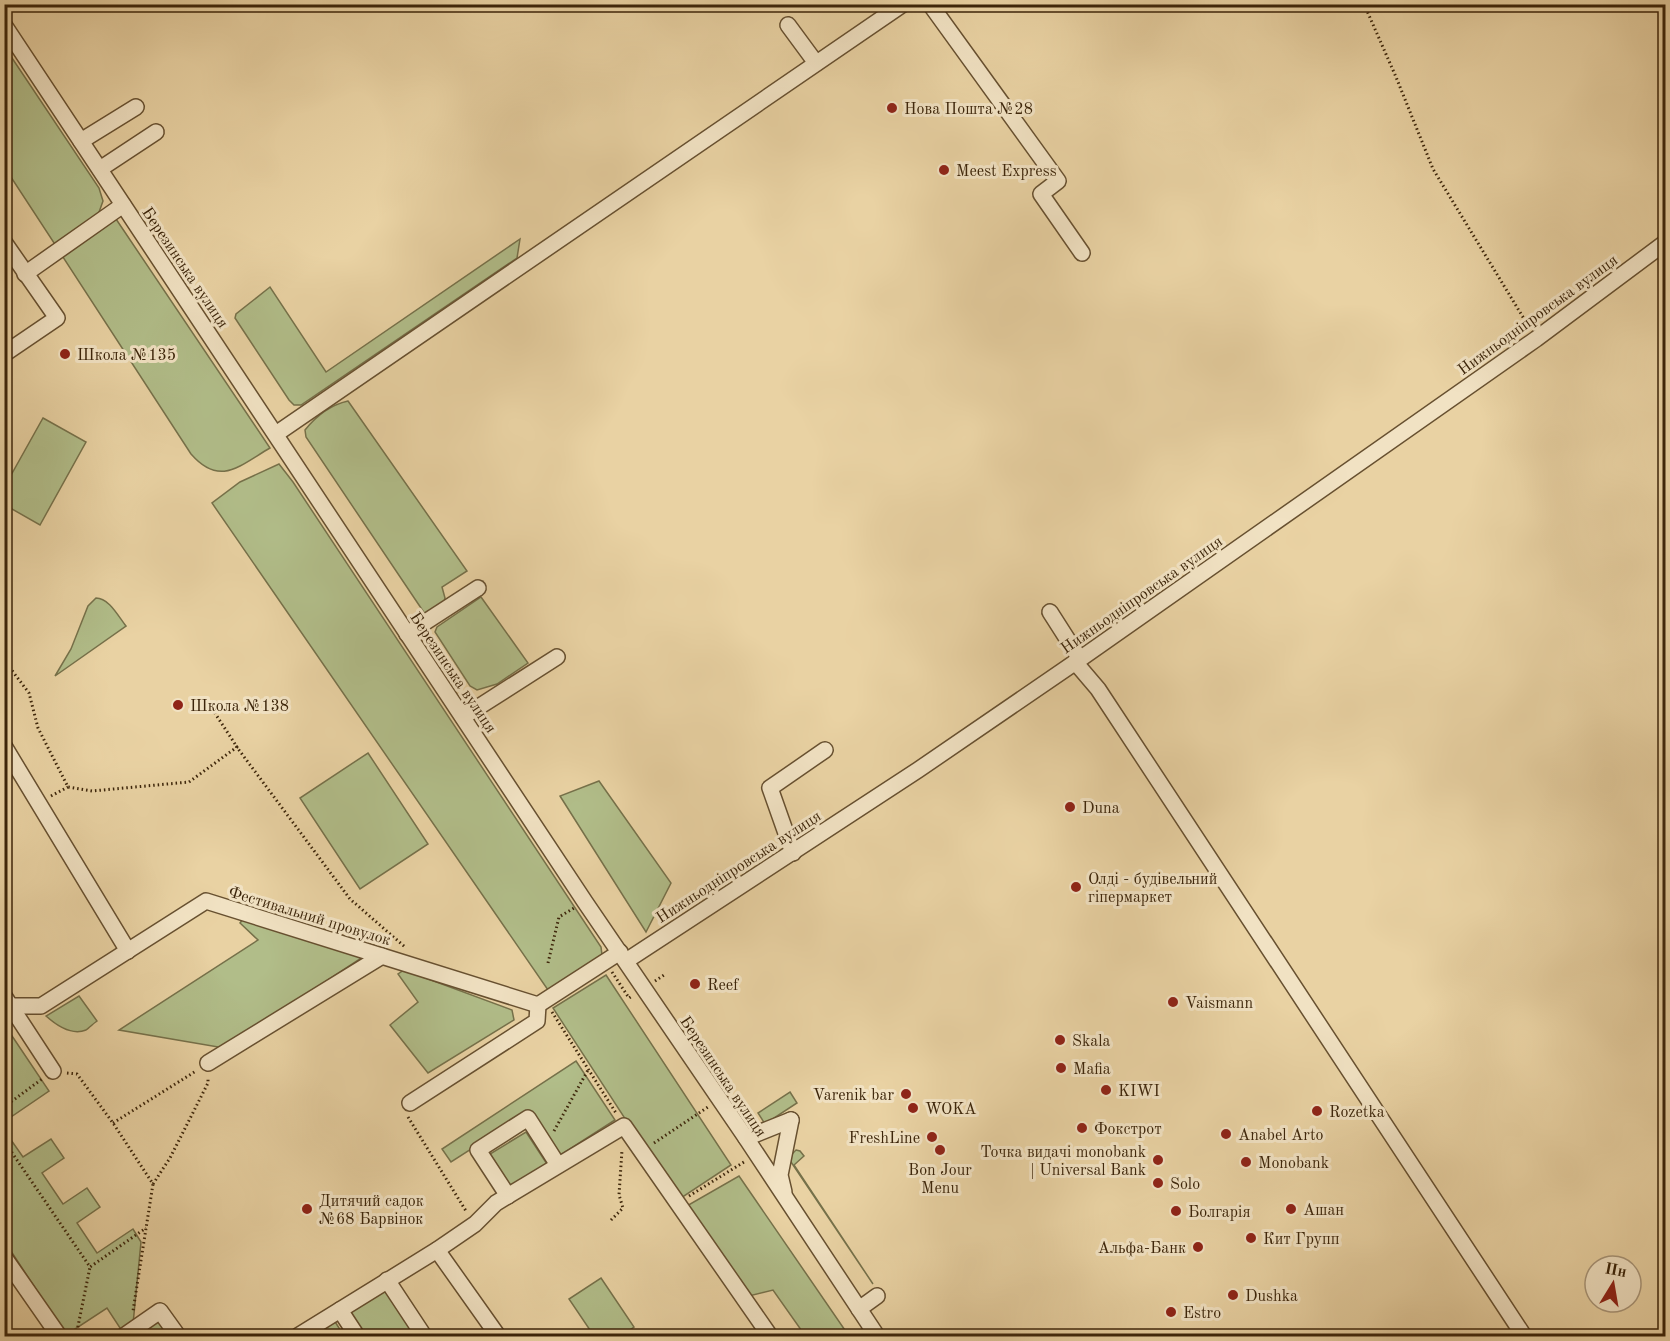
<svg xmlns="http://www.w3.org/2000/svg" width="1670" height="1341" viewBox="0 0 1670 1341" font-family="'Old Standard TT',serif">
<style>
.green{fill:#b1bd89;stroke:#76714a;stroke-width:1.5}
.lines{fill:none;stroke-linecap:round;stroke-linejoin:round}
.minor-casing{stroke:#675030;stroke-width:18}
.path{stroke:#3c250a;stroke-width:3;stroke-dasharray:1.5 3;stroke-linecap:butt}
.minor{stroke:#f1e2c3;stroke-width:15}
.poi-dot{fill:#8f2418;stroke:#f1e2c3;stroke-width:2}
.labels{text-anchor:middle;stroke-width:6;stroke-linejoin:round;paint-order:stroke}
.poi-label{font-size:16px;fill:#3c250a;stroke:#f1e2c3;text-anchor:start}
.street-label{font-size:16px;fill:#3c250a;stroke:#f1e2c3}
</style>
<rect width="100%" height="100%" fill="#e9d2a3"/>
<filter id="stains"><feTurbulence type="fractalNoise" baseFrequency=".00333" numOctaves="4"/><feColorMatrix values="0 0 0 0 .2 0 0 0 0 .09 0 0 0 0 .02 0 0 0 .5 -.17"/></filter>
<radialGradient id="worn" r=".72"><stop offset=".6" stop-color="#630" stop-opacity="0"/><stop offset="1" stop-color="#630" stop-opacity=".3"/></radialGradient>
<g class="green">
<polygon points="4,46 99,188 103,201 98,215 56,246 5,168"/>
<path d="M116 219 270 448C239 466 220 487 191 454L61 254Z"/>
<polygon points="520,239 517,258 301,405 294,405 289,400 235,318 236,314 270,287 326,372"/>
<path d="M348 401 467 571 442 587 445 598 443 606 425 614 306 437 305 430C317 415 330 405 348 401Z"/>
<polygon points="43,418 86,442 40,525 5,505 5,486"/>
<polygon points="279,464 293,482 601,947 602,955 548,990 212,503 240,482"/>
<polygon points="481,597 528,663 497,684 477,690 470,686 435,632 437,627"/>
<path d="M96 598C109 598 118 616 126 626L55 676 71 649 88 606Z"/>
<polygon points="368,753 428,844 360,889 300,798"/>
<polygon points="599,781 671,883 646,932 560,796"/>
<polygon points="243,919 363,957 224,1048 119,1030 258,940 240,923"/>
<polygon points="404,970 512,1010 514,1020 428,1073 390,1025 418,1002 398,974"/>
<polygon points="606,975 731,1165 678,1200 553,1008"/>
<path d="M79 996 97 1021C94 1023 89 1028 86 1030 71 1036 56 1025 46 1016Z"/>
<polygon points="4,1024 49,1091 5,1121 4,1121"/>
<polygon points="576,1061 615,1120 559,1156 529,1112 451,1162 442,1149"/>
<polygon points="790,1092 797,1103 765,1124 758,1113"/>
<polygon points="4,1130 23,1157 51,1139 64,1158 42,1173 63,1204 87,1188 100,1207 77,1223 97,1253 133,1229 141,1242 133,1324 122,1331 107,1308 66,1335 5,1242"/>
<polygon points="526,1132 547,1164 510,1186 490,1154"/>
<polygon points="796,1150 800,1151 804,1156 794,1165 873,1284 791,1162 791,1155"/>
<polygon points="739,1176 849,1336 800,1336 804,1334 773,1290 749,1296 685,1207"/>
<polygon points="601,1278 634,1327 621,1336 594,1336 569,1299"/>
<polygon points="386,1286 419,1336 364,1336 347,1311"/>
<polygon points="163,1319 174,1336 135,1336"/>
<polygon points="334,1320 344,1336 308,1336"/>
</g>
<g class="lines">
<g class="minor-casing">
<g id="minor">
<polyline points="930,4 1058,181 1041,194 1082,253"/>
<polyline points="4,25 585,902 746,1138 877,1336"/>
<polyline points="788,25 816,63"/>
<polyline points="81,141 136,107"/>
<polyline points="100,169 156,132"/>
<polyline points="4,242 57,318 7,352"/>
<polyline points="25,274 123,205"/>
<polyline points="276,434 903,4"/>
<polyline points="1050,612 1080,659"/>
<polyline points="407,634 478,588"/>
<polyline points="1075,662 1098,689 1524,1336"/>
<polyline points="463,717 557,657"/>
<polyline points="4,746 128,951"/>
<polyline points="793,853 770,788 825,750"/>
<polyline points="626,961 918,770 1080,659 1536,339 1666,242"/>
<polyline points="4,996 53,1071"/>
<polyline points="12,1006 41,1006 206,901 538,1005 620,952"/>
<polyline points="208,1063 382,956"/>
<polyline points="410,1103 537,1021 538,1005"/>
<polyline points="746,1138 791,1120"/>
<polyline points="784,1192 780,1175 791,1120"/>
<polyline points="508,1196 478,1150 528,1118 558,1165"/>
<polyline points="437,1250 498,1336"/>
<polyline points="4,1257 59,1336"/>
<polyline points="387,1280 424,1336"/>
<polyline points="859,1309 877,1296"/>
<polyline points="340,1310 357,1336"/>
<polyline points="124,1336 160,1311 178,1336"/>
<polyline points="298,1336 437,1250 475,1224 496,1203 624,1126 770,1336"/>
</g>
</g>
<g class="path">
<polyline points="1364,4 1396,77 1433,169 1529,327"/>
<polyline points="4,660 29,693 38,728 68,787 92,791 189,782 237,747 209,704"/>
<polyline points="236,746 350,899 405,947"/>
<polyline points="51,796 68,787"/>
<polyline points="548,963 559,917 574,908"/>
<polyline points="612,972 629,998 632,996"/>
<polyline points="655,981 664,975"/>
<polyline points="552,1012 616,1113"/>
<polyline points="67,1073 77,1074 113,1123 153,1184 133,1311"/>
<polyline points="4,1107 42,1079"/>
<polyline points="408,1117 466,1211"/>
<polyline points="113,1123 196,1071"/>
<polyline points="554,1131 588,1070"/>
<polyline points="4,1141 90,1267 146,1228"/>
<polyline points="654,1143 708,1107"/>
<polyline points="153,1184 170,1158 208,1083 208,1077"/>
<polyline points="689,1196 744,1162"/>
<polyline points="611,1220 623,1208 619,1195 622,1150"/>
<polyline points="76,1336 90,1267"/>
</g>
<use href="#minor" class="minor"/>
</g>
<g class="poi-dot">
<circle cx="892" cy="108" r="6"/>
<circle cx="944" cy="170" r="6"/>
<circle cx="65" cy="354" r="6"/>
<circle cx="178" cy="705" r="6"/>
<circle cx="1070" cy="807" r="6"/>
<circle cx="1076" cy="887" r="6"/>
<circle cx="695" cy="984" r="6"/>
<circle cx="1173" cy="1002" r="6"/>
<circle cx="1060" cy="1040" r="6"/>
<circle cx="1061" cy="1068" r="6"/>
<circle cx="1106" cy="1090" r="6"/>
<circle cx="906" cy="1094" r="6"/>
<circle cx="913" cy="1108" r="6"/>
<circle cx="1317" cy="1111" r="6"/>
<circle cx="1082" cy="1128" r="6"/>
<circle cx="1226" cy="1134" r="6"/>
<circle cx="932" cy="1137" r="6"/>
<circle cx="940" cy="1150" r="6"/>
<circle cx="1158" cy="1160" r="6"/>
<circle cx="1246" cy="1162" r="6"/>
<circle cx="1158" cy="1183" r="6"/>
<circle cx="307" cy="1209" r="6"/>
<circle cx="1291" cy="1209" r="6"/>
<circle cx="1176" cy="1211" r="6"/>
<circle cx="1251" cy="1238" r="6"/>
<circle cx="1198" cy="1247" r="6"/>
<circle cx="1233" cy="1295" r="6"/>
<circle cx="1171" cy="1312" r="6"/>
</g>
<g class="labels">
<g class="poi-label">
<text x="904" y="114">Нова Пошта №28</text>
<text x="956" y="176">Meest Express</text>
<text x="77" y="360">Школа №135</text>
<text x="190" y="711">Школа №138</text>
<text x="1082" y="813">Duna</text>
<text x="1088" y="884">Олді - будівельний<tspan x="1088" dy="18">гіпермаркет</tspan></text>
<text x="707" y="990">Reef</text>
<text x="1185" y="1008">Vaismann</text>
<text x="1072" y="1046">Skala</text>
<text x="1073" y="1074">Mafia</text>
<text x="1118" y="1096">KIWI</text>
<text x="894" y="1100" text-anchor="end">Varenik bar</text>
<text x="925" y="1114">WOKA</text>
<text x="1329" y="1117">Rozetka</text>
<text x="1094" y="1134">Фокстрот</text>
<text x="1238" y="1140">Anabel Arto</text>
<text x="920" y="1143" text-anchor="end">FreshLine</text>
<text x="1146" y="1157" text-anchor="end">Точка видачі monobank<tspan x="1146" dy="18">| Universal Bank</tspan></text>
<text x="1258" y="1168">Monobank</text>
<text x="940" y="1175" text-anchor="middle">Bon Jour<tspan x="940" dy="18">Menu</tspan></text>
<text x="1170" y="1189">Solo</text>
<text x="319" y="1206">Дитячий садок<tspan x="319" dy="18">№68 Барвінок</tspan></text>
<text x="1303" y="1215">Ашан</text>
<text x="1188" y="1217">Болгарія</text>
<text x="1263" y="1244">Кит Групп</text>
<text x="1186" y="1253" text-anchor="end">Альфа-Банк</text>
<text x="1245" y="1301">Dushka</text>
<text x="1183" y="1318">Estro</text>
</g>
<g class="street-label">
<text transform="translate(186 267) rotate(56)" y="6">Березинська вулиця</text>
<text transform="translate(1537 314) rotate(-36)" y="6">Нижньодніпровська вулиця</text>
<text transform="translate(1141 594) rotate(-35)" y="6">Нижньодніпровська вулиця</text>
<text transform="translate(454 672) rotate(56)" y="6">Березинська вулиця</text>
<text transform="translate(738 866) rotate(-33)" y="6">Нижньодніпровська вулиця</text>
<text transform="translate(310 915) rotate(17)" y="6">Фестивальний провулок</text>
<text transform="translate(724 1076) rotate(56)" y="6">Березинська вулиця</text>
</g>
</g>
<rect width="1670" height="1341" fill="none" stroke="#e9d2a3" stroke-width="24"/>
<rect x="6" y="6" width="1658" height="1329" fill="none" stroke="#3c250a" stroke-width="3"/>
<rect x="12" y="12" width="1646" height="1317" fill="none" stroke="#3c250a" stroke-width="1.5"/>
<g transform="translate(1613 1284) rotate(11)"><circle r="28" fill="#f1e2c3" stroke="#a99679" stroke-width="1.5"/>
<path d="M0-4.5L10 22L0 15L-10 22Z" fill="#8f2418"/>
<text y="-9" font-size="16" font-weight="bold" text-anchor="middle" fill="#3c250a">Пн</text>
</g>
<rect width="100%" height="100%" filter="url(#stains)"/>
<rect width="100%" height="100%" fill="url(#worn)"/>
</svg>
